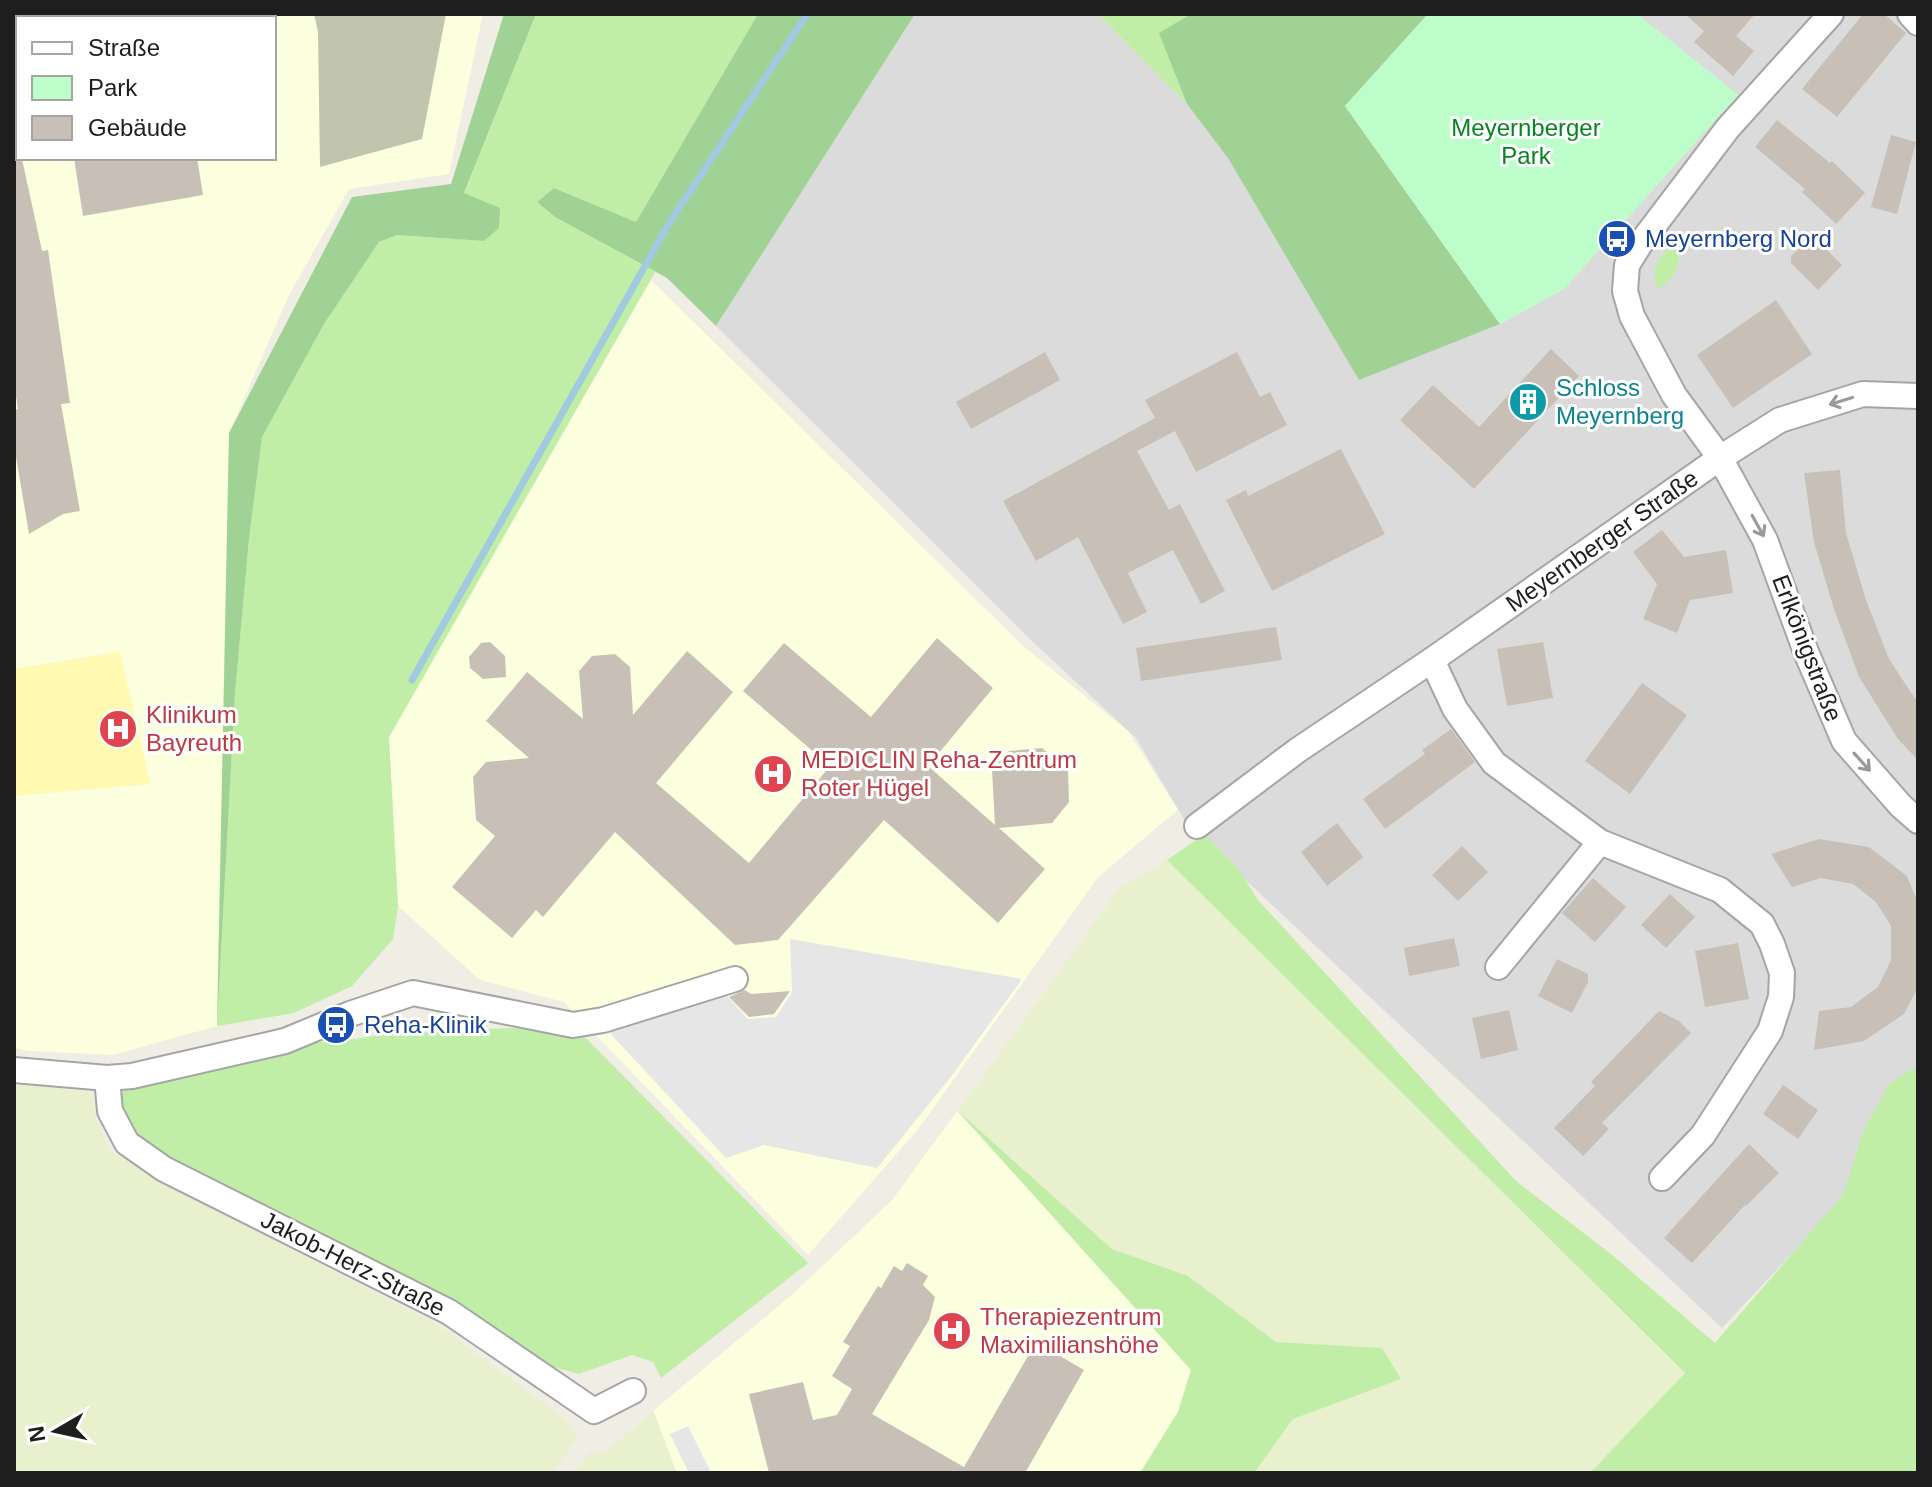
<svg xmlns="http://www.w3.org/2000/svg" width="1932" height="1487" viewBox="0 0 1932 1487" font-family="Arial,sans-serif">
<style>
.residential{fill:#dcdbdb}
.education{fill:#fbffdd;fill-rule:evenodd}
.construction{fill:#c2c5ae}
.farmland{fill:#e9f0cd}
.grass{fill:#c0eea6}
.forest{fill:#a0d295}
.sand{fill:#fff9b2}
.park{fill:#bdfdca}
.parking{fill:#e6e6e6}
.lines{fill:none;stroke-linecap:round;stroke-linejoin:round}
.stream{stroke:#a1cae1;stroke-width:7}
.building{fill:#c8c0b6}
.minor-casing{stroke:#a5a5a5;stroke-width:28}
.minor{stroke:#fff;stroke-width:24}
.oneway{stroke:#9a9a9a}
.labels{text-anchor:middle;stroke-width:6;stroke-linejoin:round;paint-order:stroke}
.park-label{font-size:24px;fill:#04851e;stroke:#fff}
.transit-label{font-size:24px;fill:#164399;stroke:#fff;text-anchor:start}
.culture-label{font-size:24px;fill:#0d838f;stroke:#fff;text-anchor:start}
.street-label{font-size:24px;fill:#1e1e1e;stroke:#fff}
.health-label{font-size:24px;fill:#be3a42;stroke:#fff;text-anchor:start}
</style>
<rect width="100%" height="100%" fill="#f0ede4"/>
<polygon class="residential" points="915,14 1098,14 1187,104 1228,157 1359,379 1500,324 1564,289 1737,94 1637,14 1918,14 1918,1120 1722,1328 1188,826 1136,738 1033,642 716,326"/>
<g class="education">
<path d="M14 14H483L449 174 349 189 289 295 229 433 217 1026 113 1055 29 1051 14 1048ZM18 18H274V158H18Z"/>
<polygon points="651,280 1022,645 1128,731 1178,810 1099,876 919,1128 808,1255 564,1002 480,980 398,906 389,737"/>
<polygon points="957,1111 1191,1370 1178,1412 1140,1473 677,1473 653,1411 795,1292 892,1200"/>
</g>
<polygon class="construction" points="314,14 446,14 422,139 320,167 318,32"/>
<g class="farmland">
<polygon points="1167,860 1685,1374 1590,1473 1254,1473 1293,1419 1400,1379 1382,1348 1276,1342 1188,1276 1112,1249 958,1111 1119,889"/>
<polygon points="14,1083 92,1093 96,1120 110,1151 153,1177 439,1326 567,1420 578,1439 551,1473 14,1473"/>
<polygon points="653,1411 677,1473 574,1473 591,1451 603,1454"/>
</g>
<g class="grass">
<polygon points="536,14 758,14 636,222 554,188 537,202 555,217 655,272 389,737 398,906 393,939 352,986 294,1013 217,1026 235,693 249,539 262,437 324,324 379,242 397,235 484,241 464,194"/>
<polygon points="1098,14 1191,14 1160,33 1187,104"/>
<path d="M1669 244 1676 246C1683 263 1675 277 1660 288L1656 286 1654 269Z"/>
<polygon points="1205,834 1237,867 1258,900 1516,1181 1611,1254 1715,1343 1843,1195 1864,1129 1890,1083 1918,1066 1918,1473 1590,1473 1685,1373 1167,860"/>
<polygon points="573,1025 808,1263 661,1378 653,1362 632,1355 579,1374 513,1356 127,1143 107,1078 285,1041 334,1042 387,1034"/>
<polygon points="958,1111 1112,1249 1188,1276 1276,1342 1382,1348 1401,1379 1293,1419 1254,1473 1140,1473 1178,1412 1191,1370"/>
</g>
<g class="forest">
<polygon points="504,14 536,14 464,193 500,208 499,228 484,241 397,235 379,242 324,324 262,437 249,539 235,693 217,1026 229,433 352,197 451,184"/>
<polygon points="758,14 915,14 716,326 667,278 555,217 537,202 554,188 636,222"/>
<polygon points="1191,14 1428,14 1345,106 1500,324 1359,380 1228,158 1187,104 1159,33"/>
</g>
<polygon class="sand" points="120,652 150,784 14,796 14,669"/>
<polygon class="park" points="1428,14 1637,14 1738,95 1564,289 1500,324 1345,106"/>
<g class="parking">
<polygon points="790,939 1022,979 950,1078 877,1168 764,1145 726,1158 608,1031 727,996 748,1019 776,1017 792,992"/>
<polygon points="688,1426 711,1473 689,1473 670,1434"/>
</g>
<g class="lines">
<polyline class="stream" points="412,680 668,225 807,14"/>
</g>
<g class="building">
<polygon points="1685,14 1755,14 1736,36 1754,51 1733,76 1694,42 1704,31"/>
<polygon points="1863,14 1884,14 1906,33 1837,117 1802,89"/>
<polygon points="1777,120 1830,163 1832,161 1865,193 1836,224 1802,192 1805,189 1755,147"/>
<polygon points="1891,135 1916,142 1897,214 1871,207"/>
<polygon points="74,158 197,158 203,195 83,216"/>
<polygon points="22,159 42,251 48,250 70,403 61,404 80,511 63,514 29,534 14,445 14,410 18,409 14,383 14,160"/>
<polygon points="1812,235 1842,265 1818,290 1791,263 1791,256"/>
<polygon points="1776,300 1812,354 1733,408 1697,355"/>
<polygon points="1551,349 1579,376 1474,489 1400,420 1433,385 1479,427"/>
<polygon points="1045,352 1060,380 971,429 956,402"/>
<polygon points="1237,352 1260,397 1270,392 1287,425 1196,472 1175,431 1137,451 1169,510 1180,504 1225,591 1201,604 1173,550 1128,573 1147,612 1123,624 1078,537 1036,561 1003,501 1155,418 1145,400"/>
<polygon points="1341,449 1385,534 1272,591 1226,500 1246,490 1248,496"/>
<polygon points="1840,470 1846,533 1866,600 1889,659 1918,703 1918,760 1898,739 1859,677 1834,609 1814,542 1804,473"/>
<polygon points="1662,530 1684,557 1726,550 1733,593 1690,600 1677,633 1643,619 1657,584 1633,552"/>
<polygon points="1276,627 1282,660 1141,681 1136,648"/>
<polygon points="937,638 993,688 928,766 995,825 992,770 1009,751 1042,748 1068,770 1069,802 1052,823 999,828 1045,869 998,923 884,820 778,940 735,945 615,832 543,917 536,910 512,938 452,887 495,836 476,820 473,777 486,762 529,758 486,721 527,672 583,719 579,671 592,656 615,654 630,667 633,715 687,651 733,692 656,783 749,863 830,766 743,691 784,643 871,717"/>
<polygon points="490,642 505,656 506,677 483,679 470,668 469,657 481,643"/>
<polygon points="1543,642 1553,698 1507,706 1497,649"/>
<polygon points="1642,683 1687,715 1630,794 1585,761"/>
<polygon points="1451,729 1475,762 1385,829 1363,799 1425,754 1422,750"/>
<polygon points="1337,823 1363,857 1327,886 1301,852"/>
<polygon points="1819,839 1869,847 1907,876 1918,903 1918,987 1904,1014 1864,1041 1814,1050 1819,1011 1851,1007 1864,997 1878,987 1891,960 1891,926 1876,902 1853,884 1821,878 1792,887 1771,854"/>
<polygon points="1462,846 1488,872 1458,901 1432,875"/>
<polygon points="1593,878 1626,907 1595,942 1562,913"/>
<polygon points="1670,894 1695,917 1666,948 1641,925"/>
<polygon points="1454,938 1460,966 1409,976 1404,948"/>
<polygon points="1738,943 1749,999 1705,1007 1695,951"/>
<polygon points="1557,959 1588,974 1588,982 1572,1013 1538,996"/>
<polygon points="745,990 751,994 790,991 774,1014 749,1017 729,997"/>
<polygon points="1509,1010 1518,1050 1481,1059 1472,1018"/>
<polygon points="1659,1011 1679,1021 1691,1033 1602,1123 1609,1129 1583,1156 1554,1128 1595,1086 1591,1082"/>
<polygon points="1783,1085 1818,1110 1798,1139 1763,1114"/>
<polygon points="1749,1144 1779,1173 1746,1206 1745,1205 1692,1263 1664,1238"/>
<polygon points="907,1263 928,1276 923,1285 935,1297 929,1320 872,1414 964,1467 1036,1342 1084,1370 1025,1473 769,1473 749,1394 803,1382 813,1420 837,1415 852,1389 832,1376 850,1346 843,1342 878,1286 881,1288 894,1266 902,1271"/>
</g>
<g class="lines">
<g class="minor-casing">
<g id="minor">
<polyline points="1831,14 1728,128 1640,244 1627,265 1625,291 1632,316 1674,395 1720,458 1765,540 1806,652 1844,741 1901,806 1918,821"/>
<polyline points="1910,14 1918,23"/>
<polyline points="1432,660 1455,709 1494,763 1600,842 1720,890 1762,924 1772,944 1782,973 1781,997 1770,1031 1703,1135 1662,1178"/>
<polyline points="1197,826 1298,750 1432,660 1720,458 1780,420 1863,394 1918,396"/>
<polyline points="1498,967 1600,842"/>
<polyline points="14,1070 107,1078 132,1076 285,1041 350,1014 413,993 573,1025 603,1020 735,979"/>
<polyline points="107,1078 110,1111 127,1143 164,1169 449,1312 594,1411 633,1391"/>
</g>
</g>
<use href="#minor" class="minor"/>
</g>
<defs><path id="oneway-shaft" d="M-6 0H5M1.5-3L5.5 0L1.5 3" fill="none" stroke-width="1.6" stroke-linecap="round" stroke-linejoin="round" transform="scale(2)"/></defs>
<g class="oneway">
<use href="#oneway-shaft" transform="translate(1841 401) rotate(163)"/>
<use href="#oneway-shaft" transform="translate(1758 526) rotate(61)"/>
<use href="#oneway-shaft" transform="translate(1862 762) rotate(48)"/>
</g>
<defs>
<g id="bus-disc" transform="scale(2)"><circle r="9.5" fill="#1a4fb4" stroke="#fff"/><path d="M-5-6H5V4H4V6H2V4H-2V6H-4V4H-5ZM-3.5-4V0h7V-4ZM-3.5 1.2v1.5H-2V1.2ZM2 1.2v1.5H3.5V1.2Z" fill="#fff"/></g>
<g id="building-disc" transform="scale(2)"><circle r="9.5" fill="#0f9aa8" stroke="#fff"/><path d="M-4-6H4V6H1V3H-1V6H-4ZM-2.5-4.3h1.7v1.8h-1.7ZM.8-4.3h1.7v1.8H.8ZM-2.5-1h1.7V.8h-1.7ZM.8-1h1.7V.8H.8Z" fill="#fff"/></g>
<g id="hospital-disc" transform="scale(2)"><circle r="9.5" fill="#e0444e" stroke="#fff"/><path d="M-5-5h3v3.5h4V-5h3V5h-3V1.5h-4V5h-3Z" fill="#fff"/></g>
</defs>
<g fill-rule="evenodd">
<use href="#bus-disc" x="1617" y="239"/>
<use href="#building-disc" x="1528" y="402"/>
<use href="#hospital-disc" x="118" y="729"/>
<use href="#hospital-disc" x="773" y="774"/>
<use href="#bus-disc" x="336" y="1025"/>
<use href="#hospital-disc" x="952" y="1331"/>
</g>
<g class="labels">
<g class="park-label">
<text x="1526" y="136">Meyernberger<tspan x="1526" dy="28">Park</tspan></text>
</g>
<g class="transit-label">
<text x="1645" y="247">Meyernberg Nord</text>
<text x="364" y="1033">Reha-Klinik</text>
</g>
<g class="culture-label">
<text x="1556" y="396">Schloss<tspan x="1556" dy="28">Meyernberg</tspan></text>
</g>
<g class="street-label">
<text transform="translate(1602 541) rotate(-35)" y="8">Meyernberger Straße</text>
<text transform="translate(1807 648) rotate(69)" y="8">Erlkönigstraße</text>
<text transform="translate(353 1264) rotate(27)" y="8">Jakob-Herz-Straße</text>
</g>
<g class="health-label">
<text x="146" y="723">Klinikum<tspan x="146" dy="28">Bayreuth</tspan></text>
<text x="801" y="768">MEDICLIN Reha-Zentrum<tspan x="801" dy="28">Roter Hügel</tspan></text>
<text x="980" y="1325">Therapiezentrum<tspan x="980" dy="28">Maximilianshöhe</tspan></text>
</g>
</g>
<rect width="1932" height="1487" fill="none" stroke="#1e1e1e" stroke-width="32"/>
<rect x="16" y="16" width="260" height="144" fill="#ffffff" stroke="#a5a5a5" stroke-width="2"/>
<rect x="32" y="42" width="40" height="12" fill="#ffffff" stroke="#a5a5a5" stroke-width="2"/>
<text x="88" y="56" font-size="24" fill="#1e1e1e">Straße</text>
<rect x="32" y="76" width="40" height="24" fill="#bdfdca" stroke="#a5a5a5" stroke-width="2"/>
<text x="88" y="96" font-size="24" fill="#1e1e1e">Park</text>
<rect x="32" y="116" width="40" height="24" fill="#c8c0b6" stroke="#a5a5a5" stroke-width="2"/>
<text x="88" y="136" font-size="24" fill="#1e1e1e">Gebäude</text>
<g transform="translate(56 1431) rotate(261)" stroke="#ffffff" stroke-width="6" paint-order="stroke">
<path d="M0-6L14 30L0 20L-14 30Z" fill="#1e1e1e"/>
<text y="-12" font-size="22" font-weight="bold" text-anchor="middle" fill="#1e1e1e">N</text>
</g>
</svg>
